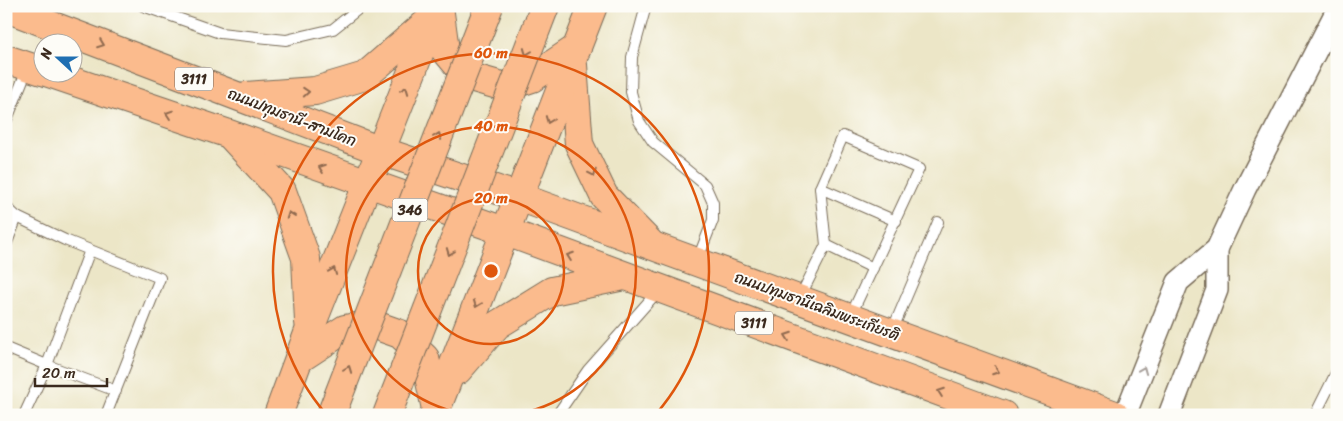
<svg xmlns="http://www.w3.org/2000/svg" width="1343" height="421" viewBox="0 0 1343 421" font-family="Sriracha,'Playpen Sans Thai',sans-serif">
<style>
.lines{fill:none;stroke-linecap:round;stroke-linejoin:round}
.lane-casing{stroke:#796c59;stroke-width:12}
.street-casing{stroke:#796c59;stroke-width:24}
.primary-casing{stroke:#796c59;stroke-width:30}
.lane{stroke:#fff;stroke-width:10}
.street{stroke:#fff;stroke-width:21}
.primary{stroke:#fbbb8d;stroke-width:28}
.primary-bridge-casing{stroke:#796c59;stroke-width:30;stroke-linecap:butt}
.primary-bridge{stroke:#fbbb8d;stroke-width:28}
.oneway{stroke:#916b50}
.oneway2{stroke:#a79f9a}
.ring{fill:none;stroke:#df570d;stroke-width:2.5}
.labels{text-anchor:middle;stroke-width:4;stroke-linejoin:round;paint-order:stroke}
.shield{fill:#fdfcf7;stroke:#75695f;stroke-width:1}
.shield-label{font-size:14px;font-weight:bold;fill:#3b2a1e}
.street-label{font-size:15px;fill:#3b2a1e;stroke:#fdfcf7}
.centre{fill:#df570d;stroke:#fdfcf7;stroke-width:2.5}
.ring-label{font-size:15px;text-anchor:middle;font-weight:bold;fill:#df570d;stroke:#fdfcf7;stroke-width:4;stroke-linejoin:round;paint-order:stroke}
</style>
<rect width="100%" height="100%" fill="#fdfcf7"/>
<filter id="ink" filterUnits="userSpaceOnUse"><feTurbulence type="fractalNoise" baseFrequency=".02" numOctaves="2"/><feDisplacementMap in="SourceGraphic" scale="10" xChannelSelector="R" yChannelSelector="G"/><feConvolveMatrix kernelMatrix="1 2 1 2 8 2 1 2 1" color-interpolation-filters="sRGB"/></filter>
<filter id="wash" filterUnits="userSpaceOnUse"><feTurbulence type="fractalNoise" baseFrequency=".0096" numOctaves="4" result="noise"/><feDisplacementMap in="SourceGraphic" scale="20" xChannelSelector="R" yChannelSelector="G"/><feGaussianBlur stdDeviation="1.12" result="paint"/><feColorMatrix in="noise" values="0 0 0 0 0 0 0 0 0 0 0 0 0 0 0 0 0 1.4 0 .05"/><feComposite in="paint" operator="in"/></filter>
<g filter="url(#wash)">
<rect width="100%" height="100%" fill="#ece6c7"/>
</g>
<g filter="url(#ink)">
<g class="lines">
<g class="lane-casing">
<g id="lane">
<polyline points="143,6 220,33 286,40 333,29 362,6"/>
<polyline points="646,6 632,57 631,92 639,121 653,142 705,185 713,203 713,220 697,261"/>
<polyline points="6,122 28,67"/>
<polyline points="820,188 896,221"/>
<polyline points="6,207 17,217 65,240 90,250 47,365 24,415"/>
<polyline points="6,245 17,217"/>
<polyline points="826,245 873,268"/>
<polyline points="90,250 160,278 106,415"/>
<polyline points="799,299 826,245 820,188 843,136 919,169 850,317"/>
<polyline points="892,331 938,222"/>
<polyline points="6,348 47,365 116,391"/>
<polyline points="557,415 588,370 659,290"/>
<polyline points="1315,415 1337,371"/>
</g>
</g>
<g class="street-casing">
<g id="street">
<polyline points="1125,415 1178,282 1217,249 1245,189 1337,10"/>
<polyline points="1169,415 1217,290 1217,249"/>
</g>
</g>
<g class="primary-casing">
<g id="primary">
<polyline points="439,6 445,50 467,76 505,87 532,78 577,48"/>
<polyline points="6,8 381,151 519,197 1115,415"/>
<polyline points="6,59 42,71"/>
<polyline points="573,65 579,144 604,196 649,242"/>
<polyline points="46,72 229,134 504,231 1003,415"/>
<polyline points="246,96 315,91 365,76 430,20"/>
<polyline points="233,138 282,191 306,258 309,322"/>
<polyline points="299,359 345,329 372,324 400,334 425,358 436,409"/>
<polyline points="458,370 497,325 552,291 624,276"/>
<polyline points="278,415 309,331 438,6"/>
<polyline points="434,415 593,6"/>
</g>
</g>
<use href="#lane" class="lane"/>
<use href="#street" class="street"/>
<use href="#primary" class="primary"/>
<g class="primary-bridge-casing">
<g id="primary-bridge">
<polyline points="331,415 489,6"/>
<polyline points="387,415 545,6"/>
</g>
</g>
<use href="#primary-bridge" class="primary-bridge"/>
</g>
<defs><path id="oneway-chevron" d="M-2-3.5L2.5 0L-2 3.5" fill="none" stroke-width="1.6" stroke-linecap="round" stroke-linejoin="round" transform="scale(1.25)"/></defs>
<g class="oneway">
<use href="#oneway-chevron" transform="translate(101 44) rotate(21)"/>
<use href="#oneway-chevron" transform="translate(527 52) rotate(111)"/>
<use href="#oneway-chevron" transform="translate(405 90) rotate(-69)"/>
<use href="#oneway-chevron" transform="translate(306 92) rotate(-4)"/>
<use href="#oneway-chevron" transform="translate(169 114) rotate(-161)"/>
<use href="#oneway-chevron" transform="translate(549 120) rotate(111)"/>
<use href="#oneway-chevron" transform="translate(438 136) rotate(-69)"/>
<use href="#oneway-chevron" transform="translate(322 168) rotate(-160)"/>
<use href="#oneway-chevron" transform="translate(593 173) rotate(64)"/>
<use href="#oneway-chevron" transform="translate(290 215) rotate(-110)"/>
<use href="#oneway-chevron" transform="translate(450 252) rotate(111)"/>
<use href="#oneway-chevron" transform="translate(570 256) rotate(-160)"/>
<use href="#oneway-chevron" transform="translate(333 271) rotate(-68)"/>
<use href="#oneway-chevron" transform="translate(477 304) rotate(111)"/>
<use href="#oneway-chevron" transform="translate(788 336) rotate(-160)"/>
<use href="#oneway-chevron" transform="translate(348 369) rotate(-69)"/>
<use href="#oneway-chevron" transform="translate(996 371) rotate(20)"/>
<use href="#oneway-chevron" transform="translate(941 392) rotate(-160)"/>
</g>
<use class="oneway2" href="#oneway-chevron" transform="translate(1143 370) rotate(-68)"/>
</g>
<g class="ring">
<circle cx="491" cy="271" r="73"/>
<path d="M471 415A145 145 0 1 1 511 415"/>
<path d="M326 414A218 218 0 1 1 656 414"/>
</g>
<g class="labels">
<g class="shield">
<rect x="175" y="67.5" width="38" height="23" rx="4"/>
<rect x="392.5" y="198.5" width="35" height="23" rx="4"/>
<rect x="735" y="311.5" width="38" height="23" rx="4"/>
</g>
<g class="shield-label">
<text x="194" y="84">3111</text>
<text x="410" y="215">346</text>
<text x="754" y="328">3111</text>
</g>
<g class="street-label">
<text transform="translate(292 117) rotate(21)" y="5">ถนนปทุมธานี-สามโคก</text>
<text transform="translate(817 306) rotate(20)" y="5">ถนนปทุมธานีเฉลิมพระเกียรติ</text>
</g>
</g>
<circle cx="491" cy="271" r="8" class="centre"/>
<g class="ring-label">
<text x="491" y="58">60 m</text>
<text x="491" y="131">40 m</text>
<text x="491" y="203">20 m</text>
</g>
<rect width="1343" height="421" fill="none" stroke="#fdfcf7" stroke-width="25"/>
<g transform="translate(58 58) rotate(291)"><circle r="24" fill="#fdfcf7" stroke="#afa8a0"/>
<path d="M0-4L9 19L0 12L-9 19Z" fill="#1f6fb2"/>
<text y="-8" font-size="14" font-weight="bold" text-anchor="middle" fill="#3b2a1e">N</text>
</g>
<path d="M35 378v8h72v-8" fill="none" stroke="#3b2a1e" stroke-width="2.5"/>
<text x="42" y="378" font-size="15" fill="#3b2a1e" stroke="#fdfcf7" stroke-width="4" paint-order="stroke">20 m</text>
</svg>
